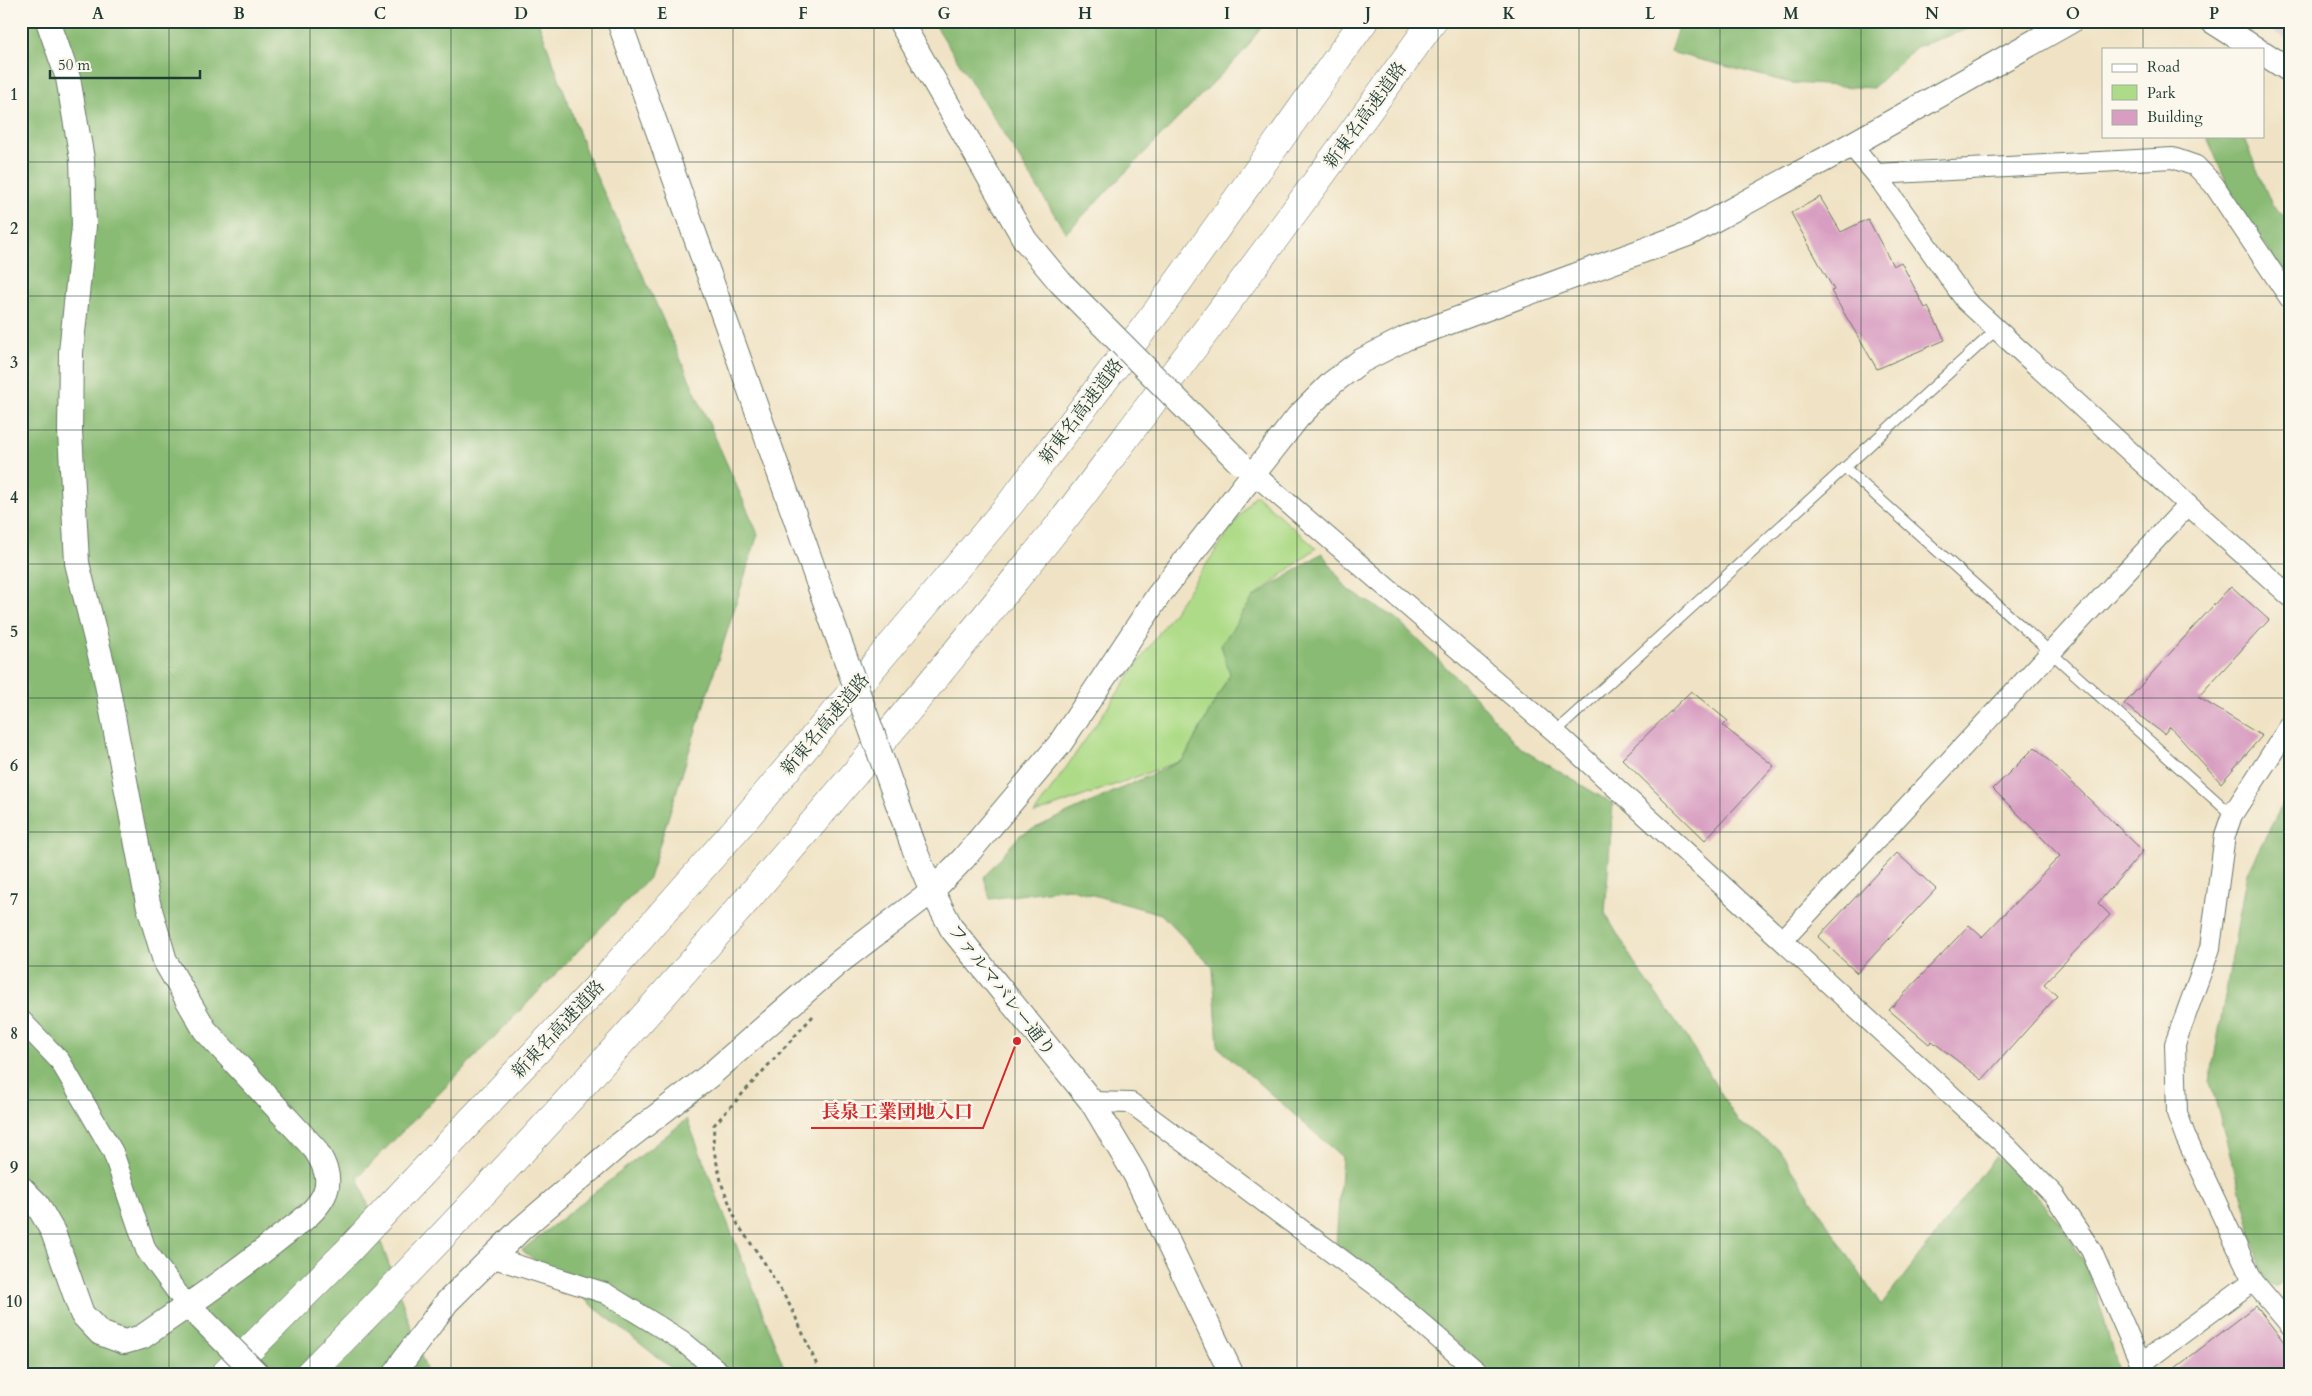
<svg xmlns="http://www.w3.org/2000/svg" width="2312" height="1396" viewBox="0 0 2312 1396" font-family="Cardo,'Noto Serif JP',serif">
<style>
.industrial{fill:#d2bdc6}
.green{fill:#aedb87;stroke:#668c5e}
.forest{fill:#8abb74;stroke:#547c54}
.building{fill:#d89ec1}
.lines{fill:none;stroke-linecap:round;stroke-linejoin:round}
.service-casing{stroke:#687767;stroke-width:12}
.minor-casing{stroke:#687767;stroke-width:22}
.tertiary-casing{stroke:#687767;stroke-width:26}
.motorway-casing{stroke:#687767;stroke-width:29}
.path{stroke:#687767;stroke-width:3;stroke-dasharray:4 4;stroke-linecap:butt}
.service{stroke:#fff;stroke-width:10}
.minor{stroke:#fff;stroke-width:20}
.tertiary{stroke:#fff;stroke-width:24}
.motorway{stroke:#fff;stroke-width:28}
.tertiary-bridge-casing{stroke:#687767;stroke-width:26;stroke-linecap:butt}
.tertiary-bridge{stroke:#fff;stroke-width:24}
.grid{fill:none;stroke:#1f3d34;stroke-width:1;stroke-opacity:0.55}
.labels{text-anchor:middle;stroke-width:5;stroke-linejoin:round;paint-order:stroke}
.street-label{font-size:18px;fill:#1f3d34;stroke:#fbf7ec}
.leader{fill:none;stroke:#d62828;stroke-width:2}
.callout-dot{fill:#d62828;stroke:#fbf7ec;stroke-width:2}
.callout-label{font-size:19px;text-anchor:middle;font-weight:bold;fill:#d62828;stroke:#fbf7ec;stroke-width:5;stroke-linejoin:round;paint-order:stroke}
.neatline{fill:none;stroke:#1f3d34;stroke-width:2}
.grid-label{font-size:16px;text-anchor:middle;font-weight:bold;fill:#1f3d34}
</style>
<rect width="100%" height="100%" fill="#fbf7ec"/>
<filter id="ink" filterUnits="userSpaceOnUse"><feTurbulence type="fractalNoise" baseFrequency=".02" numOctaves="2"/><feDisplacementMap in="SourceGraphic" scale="10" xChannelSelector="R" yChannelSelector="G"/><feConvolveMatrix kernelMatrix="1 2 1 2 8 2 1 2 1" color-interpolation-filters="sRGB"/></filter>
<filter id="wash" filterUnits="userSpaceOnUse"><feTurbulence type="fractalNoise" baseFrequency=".0096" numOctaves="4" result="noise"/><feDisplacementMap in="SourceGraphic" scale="20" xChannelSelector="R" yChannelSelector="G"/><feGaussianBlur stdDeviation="1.12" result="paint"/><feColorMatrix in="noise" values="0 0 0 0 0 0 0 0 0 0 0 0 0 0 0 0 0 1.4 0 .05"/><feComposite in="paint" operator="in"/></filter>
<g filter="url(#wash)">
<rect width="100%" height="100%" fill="#f0e3c5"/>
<polygon class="industrial" points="2256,21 2291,21 2291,42"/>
<polygon class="green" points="1255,494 1316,548 1253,598 1230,674 1183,760 1034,814"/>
<g class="forest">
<polygon points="21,21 538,21 591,165 649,288 758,534 649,878 358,1177 428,1375 21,1375"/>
<polygon points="933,21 1265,21 1245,50 1066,233"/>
<polygon points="1680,21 1991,21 1916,47 1873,88 1791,83 1670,52"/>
<polygon points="2243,136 2271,203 2291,223 2291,284 2235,202 2207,137"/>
<path d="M1322 553 1348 590 1397 619 1468 689 1520 748 1613 804 1605 913 1638 969 1683 1031 1738 1122 1778 1148 1881 1306 1996 1156C2028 1185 2059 1217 2080 1255 2097 1286 2109 1339 2119 1375H1495L1347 1251 1336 1245 1342 1157 1218 1047 1213 968 1161 914 1068 888 990 899 984 877 1020 835 1183 760 1230 674 1221 645 1253 598Z"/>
<polygon points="2291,788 2291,1276 2274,1287 2264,1278 2210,1081 2247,872"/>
<polygon points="687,1119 787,1375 680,1375 522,1250"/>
</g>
<g id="blocks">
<g class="building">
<polygon points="1820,197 1841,232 1868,219 1893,266 1901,262 1925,308 1928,307 1945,340 1877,369 1831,291 1834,290 1791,213"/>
<polygon points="2231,586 2269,620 2198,697 2262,736 2221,783 2170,727 2164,734 2124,704"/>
<polygon points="1691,691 1728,721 1723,726 1774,766 1705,840 1622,759"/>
<polygon points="2035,747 2143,851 2098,903 2110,915 2044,984 2057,996 1982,1080 1932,1041 1929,1044 1889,1010 1969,925 1982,937 2060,856 1993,789"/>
<polygon points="1897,853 1936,889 1857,973 1818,937"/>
<polygon points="2256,1306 2291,1351 2291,1368 2282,1375 2166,1375"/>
</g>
</g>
</g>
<g filter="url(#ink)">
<use href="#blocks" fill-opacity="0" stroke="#687767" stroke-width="1"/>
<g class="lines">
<g class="service-casing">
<g id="service">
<polyline points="1845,468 2232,815"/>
<polyline points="1555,732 1997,329"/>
</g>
</g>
<g class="minor-casing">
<g id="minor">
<polyline points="1851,145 1876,174 1966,301 2188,505 2291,597"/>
<polyline points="1876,174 2173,158 2196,166 2214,185 2291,300"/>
<polyline points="1254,474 1555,732 2005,1145 2054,1195 2091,1250 2141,1364 2144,1375"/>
<polyline points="2291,724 2232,815 2225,835 2210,948 2175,1044 2177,1113 2186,1138 2253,1281 2291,1326"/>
<polyline points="1783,940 2188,505"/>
<polyline points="21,1020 60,1061 113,1152 146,1250 187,1306"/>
<polyline points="1092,1102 1131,1103 1385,1292 1481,1375"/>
<polyline points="491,1257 605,1293 681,1340 723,1375"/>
<polyline points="2141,1364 2253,1281"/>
</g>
</g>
<g class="tertiary-casing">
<g id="tertiary">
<path d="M48 21 68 78 82 159 84 226 71 352 70 431 77 563 106 679 148 903 165 961 205 1030 315 1149C324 1163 332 1179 324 1195 315 1213 297 1224 283 1235 252 1260 220 1283 187 1306L201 1318"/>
<polyline points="619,21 818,582"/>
<polyline points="900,21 1025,240 1060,282"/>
<polyline points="2212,21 2256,49"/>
<polyline points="2263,53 2291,71"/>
<polyline points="913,846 932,891 952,929 1092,1102 1135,1174 1232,1375"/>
<polyline points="21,1188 37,1204 53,1232 82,1314 100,1333 124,1342 142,1337 187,1306"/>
<polyline points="395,1375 403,1361 447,1302 521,1229 619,1145 709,1076 838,963 932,891 964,858 1059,745 1158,596 1298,417 1332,383 1361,361 1406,338 1688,234 1851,145 2071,21"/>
</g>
</g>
<g class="motorway-casing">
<g id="motorway">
<polyline points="224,1375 345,1254 601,983 745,819 888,649 1010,504 1158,310 1364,21"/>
<path d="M308 1375C572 1108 818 825 1053 533 1084 494 1114 453 1144 413 1242 284 1338 153 1433 21"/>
</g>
</g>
<polyline class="path" points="813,1016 714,1125 713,1147 722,1185 738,1225 764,1262 792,1309 816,1363 818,1375"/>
<use href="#service" class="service"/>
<use href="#minor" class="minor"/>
<use href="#tertiary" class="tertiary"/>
<use href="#motorway" class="motorway"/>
<g class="tertiary-bridge-casing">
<g id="tertiary-bridge">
<polyline points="1060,282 1239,462"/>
<polyline points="818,582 913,846"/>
<polyline points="201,1318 258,1375"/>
</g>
</g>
<use href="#tertiary-bridge" class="tertiary-bridge"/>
</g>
</g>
<path class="grid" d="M169 21V1375M310 21V1375M451 21V1375M592 21V1375M733 21V1375M874 21V1375M1015 21V1375M1156 21V1375M1297 21V1375M1438 21V1375M1579 21V1375M1720 21V1375M1861 21V1375M2002 21V1375M2143 21V49M2143 136V1375M21 162H2291M21 296H2291M21 430H2291M21 564H2291M21 698H2291M21 832H2291M21 966H2291M21 1100H2291M21 1234H2291"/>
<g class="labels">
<g class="street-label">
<text transform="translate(1365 115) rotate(-54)" y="6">新東名高速道路</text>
<text transform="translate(1081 411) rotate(-53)" y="6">新東名高速道路</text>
<text transform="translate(825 724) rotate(-50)" y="6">新東名高速道路</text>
<text transform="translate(1002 990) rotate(52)" y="6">ファルマバレー通り</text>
<text transform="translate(558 1029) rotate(-47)" y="6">新東名高速道路</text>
</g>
</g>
<path class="leader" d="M1017 1041L983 1128H811"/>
<circle class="callout-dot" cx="1017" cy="1041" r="5"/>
<g class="callout-label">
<text x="897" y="1118">長泉工業団地入口</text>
</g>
<rect width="2312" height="1396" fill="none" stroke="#fbf7ec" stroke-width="55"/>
<rect x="2102" y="48" width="162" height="90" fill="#fbf7ec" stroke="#a3ada2"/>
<rect x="2112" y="64" width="25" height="8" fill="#ffffff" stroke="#a3ada2"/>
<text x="2147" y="72" font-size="15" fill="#1f3d34">Road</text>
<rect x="2112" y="85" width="25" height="15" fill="#aedb87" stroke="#a3ada2"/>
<text x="2147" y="98" font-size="15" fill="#1f3d34">Park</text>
<rect x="2112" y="110" width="25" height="15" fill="#d89ec1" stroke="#a3ada2"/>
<text x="2147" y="122" font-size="15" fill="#1f3d34">Building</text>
<path d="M50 70v8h150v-8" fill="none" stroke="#1f3d34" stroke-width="2.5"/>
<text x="58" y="70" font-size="15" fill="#1f3d34" stroke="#fbf7ec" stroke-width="4" paint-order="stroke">50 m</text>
<rect x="28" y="28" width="2256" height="1340" class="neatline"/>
<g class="grid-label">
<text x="98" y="19">A</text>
<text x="239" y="19">B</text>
<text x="380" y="19">C</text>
<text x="521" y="19">D</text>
<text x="662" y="19">E</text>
<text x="803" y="19">F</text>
<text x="944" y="19">G</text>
<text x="1085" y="19">H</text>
<text x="1227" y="19">I</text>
<text x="1368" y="19">J</text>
<text x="1509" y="19">K</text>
<text x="1650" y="19">L</text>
<text x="1791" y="19">M</text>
<text x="1932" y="19">N</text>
<text x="2073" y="19">O</text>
<text x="2214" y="19">P</text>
<text x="14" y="100">1</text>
<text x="14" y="234">2</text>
<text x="14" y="368">3</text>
<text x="14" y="503">4</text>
<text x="14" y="637">5</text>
<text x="14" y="771">6</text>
<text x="14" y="905">7</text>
<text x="14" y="1039">8</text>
<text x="14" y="1173">9</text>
<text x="14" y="1307">10</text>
</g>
</svg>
